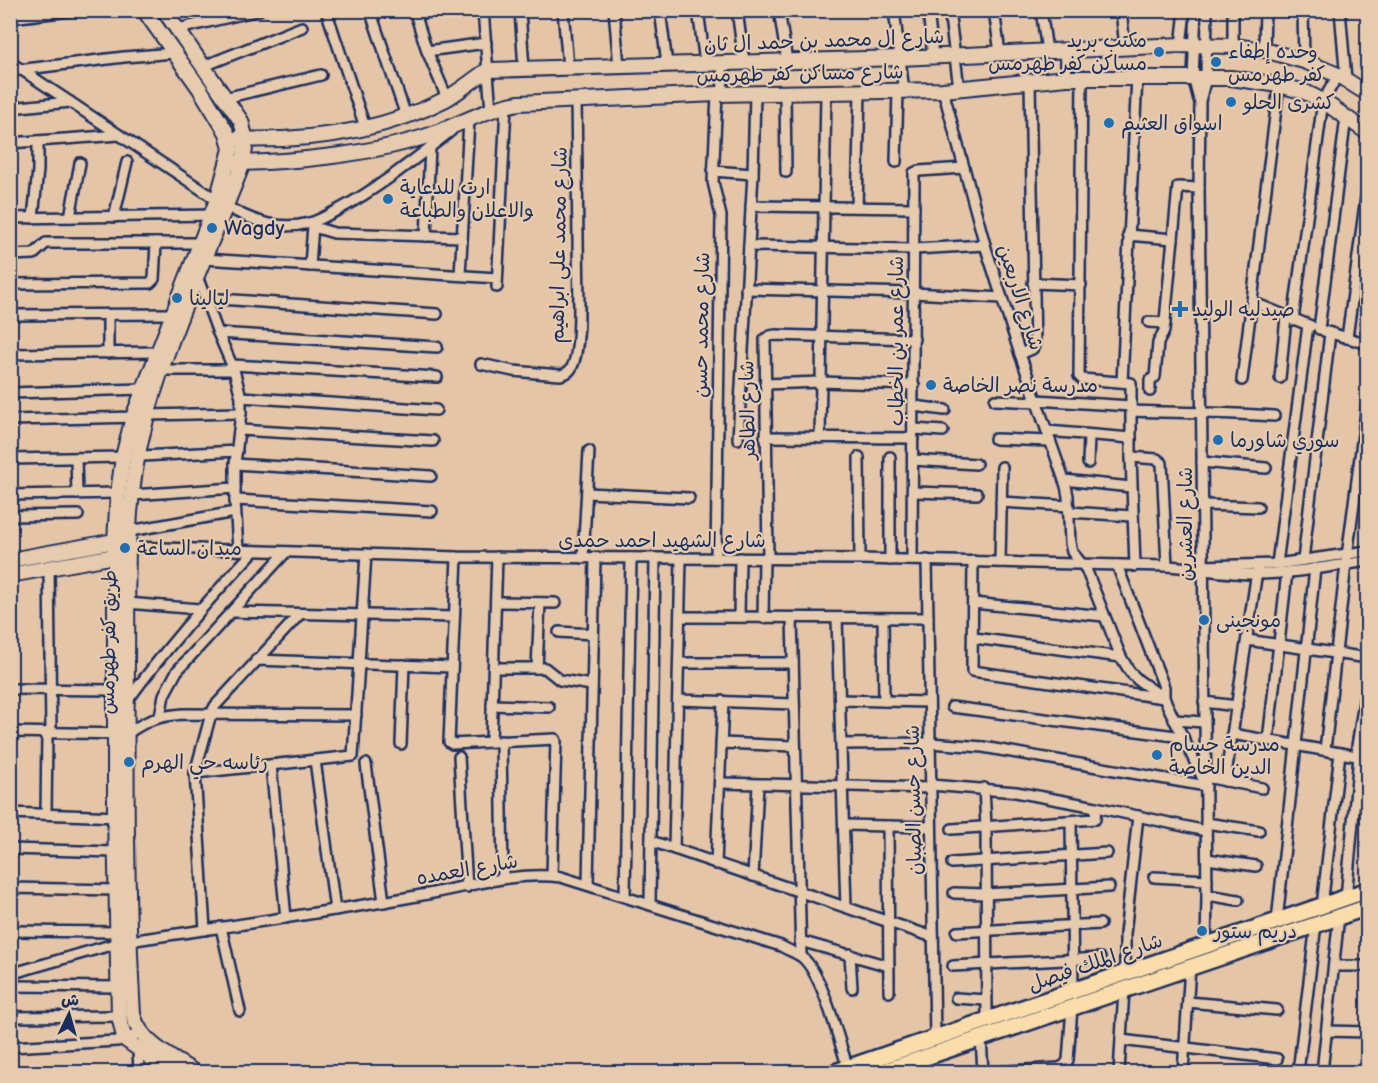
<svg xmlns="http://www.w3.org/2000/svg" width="1378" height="1083" viewBox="0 0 1378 1083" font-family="'Balsamiq Sans','Playpen Sans Arabic',sans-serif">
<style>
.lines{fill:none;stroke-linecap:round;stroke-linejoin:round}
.street-casing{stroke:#1b2f5e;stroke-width:14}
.secondary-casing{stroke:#1b2f5e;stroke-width:18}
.primary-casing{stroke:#1b2f5e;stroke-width:20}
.street{stroke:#e7cbae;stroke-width:9}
.secondary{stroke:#e7cbae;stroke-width:14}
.primary{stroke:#faddab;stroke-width:15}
.poi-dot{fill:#1f6fb2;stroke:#e7cbae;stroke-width:2}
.labels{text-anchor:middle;stroke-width:4.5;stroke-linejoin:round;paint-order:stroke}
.street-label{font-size:20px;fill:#1b2f5e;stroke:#e7cbae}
.poi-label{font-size:20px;fill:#1b2f5e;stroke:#e7cbae;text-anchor:start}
</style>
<rect width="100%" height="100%" fill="#e5c5a8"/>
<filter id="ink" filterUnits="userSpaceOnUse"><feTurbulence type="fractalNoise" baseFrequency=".0167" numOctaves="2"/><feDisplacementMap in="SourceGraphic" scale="12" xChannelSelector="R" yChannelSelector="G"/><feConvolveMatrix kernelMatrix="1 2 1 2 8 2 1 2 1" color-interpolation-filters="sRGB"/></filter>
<g filter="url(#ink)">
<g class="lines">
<g class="street-casing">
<g id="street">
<polyline points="326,10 365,127"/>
<polyline points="370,10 406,116"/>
<polyline points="414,10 427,51 447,98"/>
<polyline points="483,10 491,111"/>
<polyline points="520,10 524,69"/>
<polyline points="563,10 568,67"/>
<polyline points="614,10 619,66"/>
<polyline points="660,10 667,64"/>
<polyline points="698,10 705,63"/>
<polyline points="737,10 744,62"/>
<polyline points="779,10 787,61"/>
<polyline points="894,10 904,91"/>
<polyline points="928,10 933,56"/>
<polyline points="949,10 959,88"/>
<polyline points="994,10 1000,53"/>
<polyline points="1041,10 1047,51"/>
<polyline points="1121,10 1125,47"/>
<polyline points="1196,10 1193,77 1199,100"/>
<polyline points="1233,10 1233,46"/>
<polyline points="1303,10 1304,61"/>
<polyline points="1340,10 1346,80"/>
<polyline points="416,14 445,10"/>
<polyline points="10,18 79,10"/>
<polyline points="178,29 259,10"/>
<polyline points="1181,45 1184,20 1182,10"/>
<polyline points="1065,50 1067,78"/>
<polyline points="1264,50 1265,10"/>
<polyline points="427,51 486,43"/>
<path d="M10 62 226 206C251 221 280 231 309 223 319 221 329 214 338 210 379 188 415 159 451 131"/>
<polyline points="722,63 723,94"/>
<polyline points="204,66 302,27"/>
<polyline points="10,71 124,57 175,53"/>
<polyline points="1082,78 1079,376 1082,379 1131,383 1131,457 1135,566"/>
<polyline points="943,90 985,245 1020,354 1066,486 1068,496 1070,543 1072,552 1086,569 1121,657 1130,672 1138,680 1164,698 1204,781"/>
<polyline points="785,93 786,172"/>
<polyline points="225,98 321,75"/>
<polyline points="10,108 70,102"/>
<polyline points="10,143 119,135"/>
<polyline points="896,162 898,91"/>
<polyline points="713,171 753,174"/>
<polyline points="751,206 914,208"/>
<polyline points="857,207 860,92"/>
<polyline points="70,217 80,163"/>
<polyline points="114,217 127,162"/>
<polyline points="10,218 215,215"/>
<polyline points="33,218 38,170 38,141"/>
<polyline points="310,223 317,228 334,233 462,237"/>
<polyline points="1128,235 1173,239"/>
<polyline points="426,236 430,147"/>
<polyline points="749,246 914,249 985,245"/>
<polyline points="10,255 34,254 46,243 204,243"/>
<polyline points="204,259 497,278"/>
<polyline points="310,266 313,225"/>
<polyline points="460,275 469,121"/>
<polyline points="197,276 218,333 234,370 241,397 241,413 235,464 235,500 238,550"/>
<polyline points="1033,283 1081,285"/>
<polyline points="10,284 150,283 154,279 156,243"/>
<polyline points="497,287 506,106"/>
<polyline points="746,289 913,293 1002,298"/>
<polyline points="205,298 437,314"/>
<polyline points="1252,302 1311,326"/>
<polyline points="10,315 172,314"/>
<polyline points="108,315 108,353"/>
<polyline points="1293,320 1323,101 1338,75"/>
<polyline points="1149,322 1165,323"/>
<polyline points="1319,329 1346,117"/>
<polyline points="1324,331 1368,344"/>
<polyline points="218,333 437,347"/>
<polyline points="1347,338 1368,182"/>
<polyline points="10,354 157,352"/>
<polyline points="1020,354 1032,349 1035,346 1030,82"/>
<path d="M481 364 513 371 560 375C564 374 566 374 569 371 579 362 579 321 579 307L576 100"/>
<polyline points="232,365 437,377"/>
<polyline points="161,370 234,370"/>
<polyline points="1280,378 1286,317"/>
<polyline points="1242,380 1279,85"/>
<polyline points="1122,382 1137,77"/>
<polyline points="765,384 821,382 914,385"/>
<polyline points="1150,391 1150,380 1155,377 1158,343 1164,331 1178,187 1199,188"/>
<polyline points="10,393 142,389"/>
<polyline points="241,397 436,410"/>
<polyline points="995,400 1037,402"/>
<polyline points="1036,400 1131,406"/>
<polyline points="914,406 945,410"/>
<path d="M1131 411C1179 413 1226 412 1274 416"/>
<polyline points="147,415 241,413"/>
<polyline points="10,420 138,417"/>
<polyline points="914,429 943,431"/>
<polyline points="240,430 433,441"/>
<polyline points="1047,431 1131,438"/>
<polyline points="765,437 913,438"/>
<polyline points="820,438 826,92"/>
<polyline points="738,439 753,174 755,93"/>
<polyline points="995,439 1050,441"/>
<polyline points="859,457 860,559"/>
<polyline points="890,457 890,560"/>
<polyline points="1131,457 1157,459 1162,463 1167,566"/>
<polyline points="76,458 77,494"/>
<polyline points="10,459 123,457 237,451"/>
<polyline points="913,460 976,464"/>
<polyline points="1202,462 1266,468"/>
<polyline points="1088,463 1089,435"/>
<polyline points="235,464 431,476"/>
<polyline points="1064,480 1131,487"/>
<polyline points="913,492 977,494"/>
<polyline points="587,493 689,498"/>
<polyline points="10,495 118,493"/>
<polyline points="132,495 235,488"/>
<polyline points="235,500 432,511"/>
<polyline points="1001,502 1069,506"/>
<polyline points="1203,505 1258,507"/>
<polyline points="1069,512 1132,516"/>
<polyline points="10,516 78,515"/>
<polyline points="130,531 235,512"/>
<path d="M129 547 457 557 860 559 1167 566C1197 568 1225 574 1255 574 1292 574 1331 566 1368 561"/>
<polyline points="457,557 449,742 452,744 555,739 556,741 552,875"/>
<polyline points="583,558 589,451"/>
<polyline points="716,558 721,216 713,182 717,94"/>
<polyline points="768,558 765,339 770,336 775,335 914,339"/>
<polyline points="912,560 914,173 919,171 964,168"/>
<polyline points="927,560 935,1039"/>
<polyline points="1303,560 1330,333"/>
<polyline points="973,561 972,671 1164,698 1164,687 1117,565"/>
<polyline points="1000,562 1002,467"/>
<polyline points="1277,564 1308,325"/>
<polyline points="1200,566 1277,564 1368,551"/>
<polyline points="49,568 51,733"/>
<polyline points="496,602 555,603"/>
<polyline points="127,603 199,609"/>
<polyline points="973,603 1104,616"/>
<polyline points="232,612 454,617"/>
<polyline points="681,617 928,618"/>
<polyline points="739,617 740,558"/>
<polyline points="763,618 764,558"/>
<polyline points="792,618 801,956"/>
<polyline points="837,618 846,907"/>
<polyline points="883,618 884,701"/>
<polyline points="559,632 593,634"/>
<polyline points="974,638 1121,657"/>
<polyline points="1247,640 1368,658"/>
<polyline points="256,660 452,667"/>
<polyline points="679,663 793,663"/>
<polyline points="494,668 545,668 560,680 592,685"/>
<polyline points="537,668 540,603"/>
<polyline points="10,689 115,690"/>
<path d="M128 700C167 647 209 599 254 551"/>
<polyline points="678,700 794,704"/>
<polyline points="840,700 929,702"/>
<polyline points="1204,702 1237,706"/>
<polyline points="492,705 549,707"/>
<polyline points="952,707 1183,737"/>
<polyline points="160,716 164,695 177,671 286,552"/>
<polyline points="1174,720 1204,722"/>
<path d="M10 732 127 734C146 720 159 716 183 714L356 715"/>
<polyline points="1232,734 1368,758"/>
<polyline points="501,741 503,878"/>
<polyline points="1268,741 1287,572"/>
<polyline points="491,742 497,557"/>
<polyline points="721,743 794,746"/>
<polyline points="401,744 404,665"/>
<polyline points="842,744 930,743 983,747 1206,786"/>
<polyline points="1325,750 1346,564 1368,396"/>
<polyline points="459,757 467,887"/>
<polyline points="315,760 335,910"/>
<polyline points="366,764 384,902"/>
<polyline points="271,765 286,918"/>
<polyline points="195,773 353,756 366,554"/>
<polyline points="1206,777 1262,788"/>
<polyline points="1225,781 1258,565"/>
<polyline points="720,783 931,788"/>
<polyline points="931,785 1016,792 1096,807 1206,831"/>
<polyline points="984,788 986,827 987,1021"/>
<polyline points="10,813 119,817"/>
<polyline points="46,814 47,733"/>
<polyline points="1071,821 1073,992"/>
<polyline points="1206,823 1259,831"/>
<polyline points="844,825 931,827"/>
<polyline points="888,826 889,992"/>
<polyline points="952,829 1095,819 1096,807"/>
<polyline points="651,841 933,937"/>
<polyline points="10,849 115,852"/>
<polyline points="674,849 681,558"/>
<polyline points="1207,859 1256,866"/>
<polyline points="952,863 1107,853"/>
<polyline points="716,864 723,701"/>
<polyline points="753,876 758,785"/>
<polyline points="1154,877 1207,880"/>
<polyline points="588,884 595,558"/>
<polyline points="10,888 116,890"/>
<polyline points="954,893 986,894 1109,887"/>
<polyline points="1207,895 1238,900"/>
<polyline points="625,896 631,558"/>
<polyline points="1346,898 1359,756 1357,746 1368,676"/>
<polyline points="650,904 655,558"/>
<polyline points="1322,906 1340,753"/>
<polyline points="1277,921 1315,568"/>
<polyline points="221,927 240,1011"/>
<polyline points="205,930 195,773 211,714 215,706 300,614"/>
<polyline points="10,931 117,932"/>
<polyline points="957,932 1100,924"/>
<path d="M130 941C228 926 325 913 422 895 468 887 515 871 561 877L781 946C788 950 796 953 802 957 824 976 838 1040 848 1068"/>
<polyline points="800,941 889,966"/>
<polyline points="1206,946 1207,895 1199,188 1200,101 1206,78 1207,10"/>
<polyline points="850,954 852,988"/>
<polyline points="953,966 1100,958"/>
<polyline points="1334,966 1368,966"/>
<polyline points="10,974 118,943"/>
<polyline points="1125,974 1125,934 1138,816"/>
<polyline points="10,986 119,987"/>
<polyline points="956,998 986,1000"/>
<polyline points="1188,1002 1277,1010"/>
<polyline points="10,1017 119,1016"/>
<polyline points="1327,1031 1368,1032"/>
<polyline points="981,1039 983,1072"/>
<polyline points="1121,1040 1277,1059"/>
<polyline points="10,1047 117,1041 131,1038 139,1031"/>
<polyline points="138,1050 139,1072"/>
<polyline points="992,1072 1059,1068 1065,1065 1068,1060 1072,1008"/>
<polyline points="1119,1072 1124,990"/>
<polyline points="1183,1072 1190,967"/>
<polyline points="1298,1072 1316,924"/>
<polyline points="1322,1072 1339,916"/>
</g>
</g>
<g class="secondary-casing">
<g id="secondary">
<polyline points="144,10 200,89 227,133 231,149 217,200 133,417 123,457 118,493 115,541 115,817 119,1016 123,1033 126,1040 171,1072"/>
<path d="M164 10 241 121 246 140 243 163C208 254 163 344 141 440 124 511 128 588 127 661 126 778 126 897 133 1014 139 1042 171 1057 194 1072"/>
<path d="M229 139C302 142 380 133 446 99 460 91 474 79 488 70L900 58 1181 45 1233 46 1264 50 1304 61 1338 75 1368 94"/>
<path d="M228 163C287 163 367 155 424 137 456 127 486 108 519 103L717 94 943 90 1067 78H1231L1279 85 1305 92 1323 101 1368 133"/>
<polyline points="10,560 115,541"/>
<polyline points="10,575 115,556"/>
</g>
</g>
<g class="primary-casing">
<g id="primary">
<polyline points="835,1072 1368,890"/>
<polyline points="882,1072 1368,907"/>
</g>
</g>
<use href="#street" class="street"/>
<use href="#secondary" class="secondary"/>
<use href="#primary" class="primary"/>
</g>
</g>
<g class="poi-dot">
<circle cx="1159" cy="52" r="6"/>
<circle cx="1216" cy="62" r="6"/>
<circle cx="1231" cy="102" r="6"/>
<circle cx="1109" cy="123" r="6"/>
<circle cx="388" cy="199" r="6"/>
<circle cx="212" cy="228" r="6"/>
<circle cx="177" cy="298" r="6"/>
<path d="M1177 300h6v6h6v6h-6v6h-6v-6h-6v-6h6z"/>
<circle cx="931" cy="385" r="6"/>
<circle cx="1218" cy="440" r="6"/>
<circle cx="125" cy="548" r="6"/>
<circle cx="1204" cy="620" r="6"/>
<circle cx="1157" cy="755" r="6"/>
<circle cx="129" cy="762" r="6"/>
<circle cx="1202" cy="931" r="6"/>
</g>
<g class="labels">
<g class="street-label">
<text transform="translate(824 40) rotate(-2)" y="7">شارع ال محمد بن حمد ال ثان</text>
<text transform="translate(800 73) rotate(-1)" y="7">شارع مساكن كفر طهرمس</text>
<text transform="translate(558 245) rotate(-89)" y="7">شارع محمد على ابراهيم</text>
<text transform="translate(1021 297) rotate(72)" y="7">شارع الاربعين</text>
<text transform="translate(701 325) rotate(-89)" y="7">شارع محمد حسن</text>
<text transform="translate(896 341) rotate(-90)" y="7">شارع عمر بن الخطاب</text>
<text transform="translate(747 410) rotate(-91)" y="7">شارع الطاهر</text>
<text transform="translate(1185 524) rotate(-90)" y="7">شارع العشرين</text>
<text x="662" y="547">شارع الشهيد احمد حمدى</text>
<text transform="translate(108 642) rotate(-89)" y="7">طريق كفر طهرمس</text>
<text transform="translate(913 800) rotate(-91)" y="7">شارع حسن الصبان</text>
<text transform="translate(467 869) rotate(-10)" y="7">شارع العمده</text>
<text transform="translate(1095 962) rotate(-19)" y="7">شارع الملك فيصل</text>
</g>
<g class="poi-label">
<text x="1147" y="47" text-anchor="end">مكتب بريد<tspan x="1147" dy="23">مساكن كفر طهرمس</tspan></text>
<text x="1228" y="58">وحده إطفاء<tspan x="1228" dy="23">كفر طهرمس</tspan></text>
<text x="1243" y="109">كشرى الحلو</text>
<text x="1121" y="130">اسواق العثيم</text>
<text x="400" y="194">ارت للدعاية<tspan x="400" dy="23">والاعلان والطباعة</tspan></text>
<text x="224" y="235">Wagdy</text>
<text x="189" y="305">ليالينا</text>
<text x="1192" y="316">صيدليه الوليد</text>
<text x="943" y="392">مدرسة نصر الخاصة</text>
<text x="1230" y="447">سوري شاورما</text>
<text x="137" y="555">ميدان الساعة</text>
<text x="1216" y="627">مونجينى</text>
<text x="1169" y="751">مدرسة حسام<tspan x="1169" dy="23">الدين الخاصة</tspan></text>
<text x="141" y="769">رئاسه حي الهرم</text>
<text x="1214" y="938">دريم ستور</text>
</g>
</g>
<rect width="1378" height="1083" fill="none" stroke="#e7cbae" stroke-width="36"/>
<rect x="18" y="18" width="1342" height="1047" fill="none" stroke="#1b2f5e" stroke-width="2" filter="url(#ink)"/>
<g transform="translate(69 1014) rotate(5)" stroke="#e7cbae" stroke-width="4.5" paint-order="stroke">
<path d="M0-4.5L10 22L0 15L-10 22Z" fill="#1b2f5e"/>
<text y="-9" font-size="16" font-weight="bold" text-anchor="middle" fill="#1b2f5e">ش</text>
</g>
</svg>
